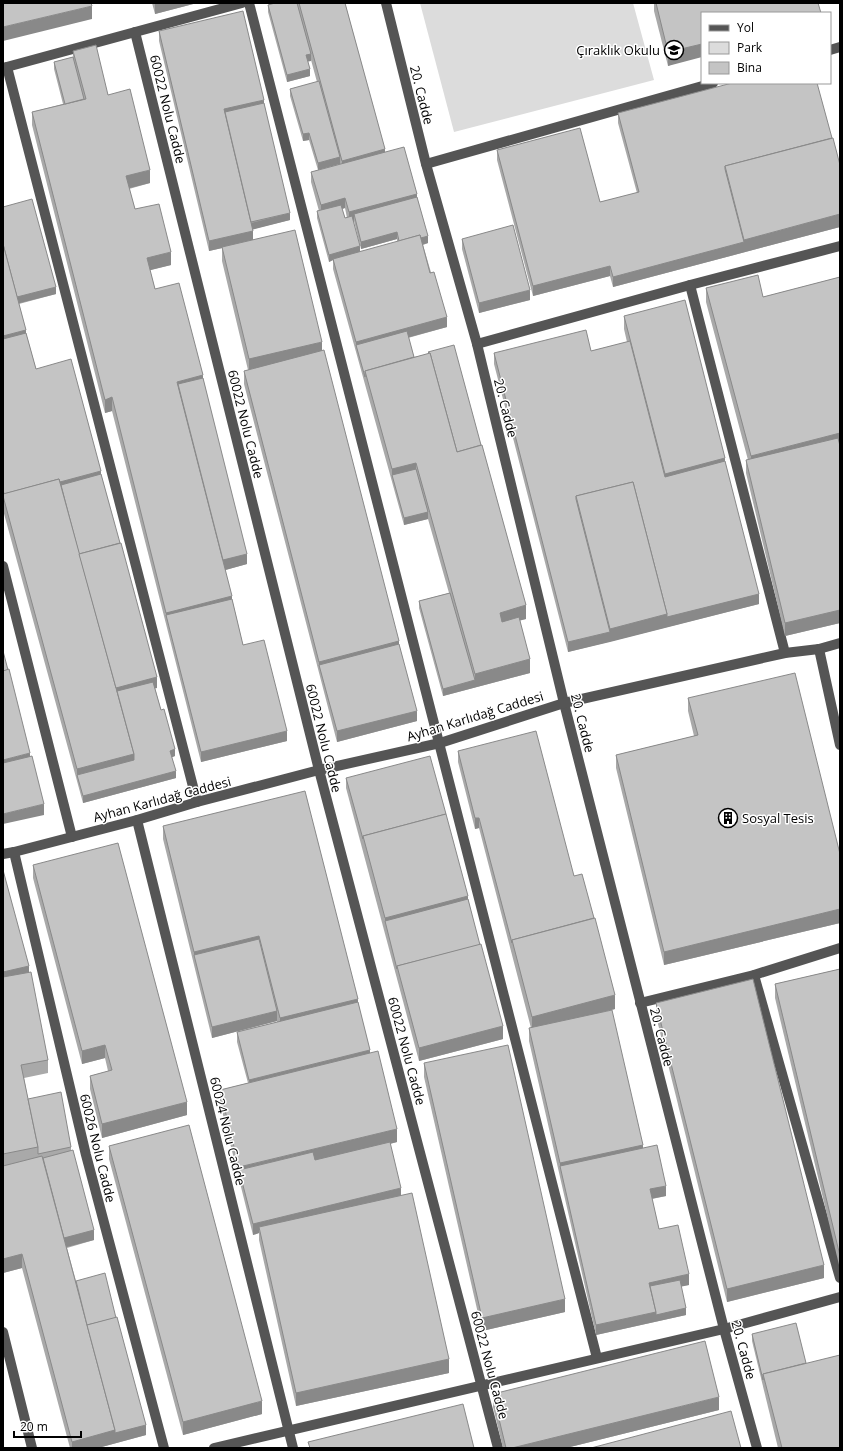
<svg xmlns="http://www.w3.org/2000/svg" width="843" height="1451" viewBox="0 0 843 1451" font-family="'Open Sans',sans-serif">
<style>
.green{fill:#dcdcdc}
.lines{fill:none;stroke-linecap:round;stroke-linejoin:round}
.minor{stroke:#555;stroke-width:10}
.wall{fill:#a9a9a9;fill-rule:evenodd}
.shaded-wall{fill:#898989}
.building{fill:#c4c4c4;stroke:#898989}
.labels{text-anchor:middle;stroke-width:3;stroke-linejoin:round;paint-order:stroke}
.poi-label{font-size:13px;fill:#000;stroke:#fff;text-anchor:end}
.street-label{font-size:13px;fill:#000;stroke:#fff}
</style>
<rect width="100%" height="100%" fill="#fff"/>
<polygon class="green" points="420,3 633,3 654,80 454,132"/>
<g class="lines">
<g class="minor">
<polyline points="249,3 597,1358"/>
<polyline points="386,3 426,164 477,344 564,703 724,1329 757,1448"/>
<polyline points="135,32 319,770 498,1448"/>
<polyline points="830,50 840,47"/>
<polyline points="7,67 197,802"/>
<polyline points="3,68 242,3"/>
<polyline points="426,164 713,83"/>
<polyline points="690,285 785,653"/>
<polyline points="477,344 690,285 840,246"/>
<polyline points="3,566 72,837"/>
<polyline points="819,649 840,745"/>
<polyline points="137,820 293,1448"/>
<polyline points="14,852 86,1155 164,1448"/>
<polyline points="3,854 14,852 137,820 197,802 319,770 440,743 564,703 785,653 819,649 840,643"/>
<polyline points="754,975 840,1278"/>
<polyline points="640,1003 754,975 840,948"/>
<polyline points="3,1332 32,1448"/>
<polyline points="214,1448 724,1329 840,1297"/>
</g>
</g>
<g class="wall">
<polygon points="152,3 197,3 155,14"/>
<path d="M275 3H345L385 152 417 197 428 243 423 245 447 327 408 338 414 357 428 354V352L526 619 520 620 530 673 443 696 419 608V601L449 593 428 519 404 525 333 269V260L329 262 317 218V211H319L311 182V172L340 164V163L318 170 309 140 303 141 290 96V89L317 82 311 60V61H308L310 76 287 82 268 12V5ZM345 208 347 218H345L342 209ZM353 221H354L361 249 397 239V242L360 252Z"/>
<polygon points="654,3 818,3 668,66 654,11"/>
<polygon points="159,31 264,103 290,220 253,229 253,240 322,351 399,644 417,721 337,742 244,384 244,371 248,370 222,261 222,248 209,251 159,41"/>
<polygon points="73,51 108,95 150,183 129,189 135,209 171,265 150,270 155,289 203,378 247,564 225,570 232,599 243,645 287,741 201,762 112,411 105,413 32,125 32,112 63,104 54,69 54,62 73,57"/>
<polygon points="618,113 832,138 840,165 840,227 613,287 610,276 533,296 497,160 497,150 600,202 637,193 618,123"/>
<polygon points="3,207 56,294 19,304 26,333 36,369 101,474 157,688 155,688 161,710 175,756 172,757 176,778 83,803 3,510"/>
<polygon points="462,239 530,300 479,313 462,249"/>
<polygon points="840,277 840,623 785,636 746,473 746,460 748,460 706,302 706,288 763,297"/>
<polygon points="624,316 725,461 759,604 568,652 494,364 494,353 591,351 627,342 624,329"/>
<polygon points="688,698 840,854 840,923 664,965 616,768 616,755 694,736 688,711"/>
<polygon points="458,751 574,876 615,1009 603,1012 643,1148 666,1196 652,1199 659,1229 689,1285 681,1286 686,1315 596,1335 529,1041 529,1028 531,1028 479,828 475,829 458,762"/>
<polygon points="346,778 468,899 503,1039 419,1061 346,788"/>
<polygon points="163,826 358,1002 370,1053 397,1142 390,1144 401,1196 449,1373 296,1406 259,1240 259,1233 253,1235 220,1103 220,1090 248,1083 237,1042 237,1032 277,1022 277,1021 212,1038 163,839"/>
<polygon points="33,865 187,1115 102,1138 90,1089 90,1076 108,1071 105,1058 82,1064 33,878"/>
<polygon points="3,870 29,972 48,1060 48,1073 24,1078 28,1099 71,1147 71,1151 94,1240 67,1248 76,1281 146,1435 98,1448 70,1448 22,1268 3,1273"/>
<polygon points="840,969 840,1269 775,998 775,984"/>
<polygon points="656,1003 824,1278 727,1302 656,1016"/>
<polygon points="424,1063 565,1312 482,1331 424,1077"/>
<polygon points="109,1146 262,1414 183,1435 109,1159"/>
<polygon points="752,1334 806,1363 840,1448 778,1448 752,1341"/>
<polygon points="493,1394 719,1410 566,1448 503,1448 493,1407"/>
</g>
<g class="shaded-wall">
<polygon points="155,3 197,3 155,14"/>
<polygon points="92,6 92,19 3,41 3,27"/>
<polygon points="702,44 702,57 668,66 668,52"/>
<polygon points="311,54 311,61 306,62 306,55"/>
<polygon points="310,69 310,76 287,82 287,75"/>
<polygon points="264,100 264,110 226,119 224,109"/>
<polygon points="309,133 309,140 303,141 303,134"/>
<polygon points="385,149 385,162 342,174 342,161"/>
<polygon points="340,157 340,164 318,170 318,163"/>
<polygon points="150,170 150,183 126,189 126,176"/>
<polygon points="417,194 417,204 354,214 354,221 349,223 349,212"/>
<polygon points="345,198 345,208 321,215 321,205"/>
<polygon points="290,213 290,220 251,230 251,223"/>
<polygon points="840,214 840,227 613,287 613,277 744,242 744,240"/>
<polygon points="253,231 253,241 209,251 209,241"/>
<polygon points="397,232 397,239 361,249 361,242"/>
<polygon points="428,236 428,243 400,251 400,244"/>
<polygon points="360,246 360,253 333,259 333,260 329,262 329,255"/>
<polygon points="171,252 171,265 147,271 147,258"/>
<polygon points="610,266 610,276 533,296 533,286"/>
<polygon points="56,287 56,294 16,304 16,297"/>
<polygon points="530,290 530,300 479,313 479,303"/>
<polygon points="447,317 447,327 358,351 356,345 356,342"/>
<polygon points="26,330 26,343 3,350 3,336"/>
<polygon points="322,342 322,355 249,372 249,359"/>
<polygon points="203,375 203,388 180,394 177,382"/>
<polygon points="112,397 112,411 105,413 105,400"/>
<polygon points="840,433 840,447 751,470 751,456"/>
<polygon points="725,458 725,471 665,487 665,474"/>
<polygon points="416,463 416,476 392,475 392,469"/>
<polygon points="101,471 101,481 5,497"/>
<polygon points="428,512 428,519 404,525 404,518"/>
<polygon points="247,554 247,564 222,571 222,560"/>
<polygon points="759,594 759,604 610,642 610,629 667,614"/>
<polygon points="232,596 232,609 166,615 166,626 166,613"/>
<polygon points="526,605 526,619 500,626 500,613"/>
<polygon points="840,610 840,623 785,636 785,623"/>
<polygon points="610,632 610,642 568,652 568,642"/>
<polygon points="399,641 399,655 319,665 319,662"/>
<polygon points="530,659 530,673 443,696 443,689 475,680 475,674"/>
<polygon points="157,677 157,688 117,698 115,688"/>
<polygon points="417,711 417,721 337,742 337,731"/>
<polygon points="287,731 287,741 201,762 201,752"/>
<polygon points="175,749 175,756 170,758 170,751"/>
<polygon points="30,753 30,767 3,773 3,760"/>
<polygon points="134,754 134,767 77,775 77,769"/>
<polygon points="176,771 176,778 83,803 83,796"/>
<polygon points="44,804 44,815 3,824 3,814"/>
<polygon points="475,818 479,818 479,828 475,829"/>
<polygon points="468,896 468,910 385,921 385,932 385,918"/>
<polygon points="840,909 840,923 664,965 664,952"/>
<polygon points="259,936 259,950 194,955 194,952"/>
<polygon points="29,966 29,979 3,986 3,972"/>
<polygon points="615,995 615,1009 532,1030 532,1017"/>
<polygon points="358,999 358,1012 280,1031 280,1018"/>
<polygon points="277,1011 277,1021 212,1038 212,1027"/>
<polygon points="503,1026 503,1039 419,1061 419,1048"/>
<polygon points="105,1045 105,1058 82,1064 82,1051"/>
<polygon points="370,1050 370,1060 249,1090 249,1080"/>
<polygon points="187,1102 187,1115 102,1138 102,1124"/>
<polygon points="397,1129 397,1142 242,1180 239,1170 239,1167"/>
<polygon points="643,1145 643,1158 560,1166 560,1163"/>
<polygon points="666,1186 666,1196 650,1199 650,1189"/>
<polygon points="401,1188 401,1198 259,1227 259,1233 253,1235 253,1224"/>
<polygon points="94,1230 94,1240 63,1248 63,1238"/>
<polygon points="22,1254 22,1268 3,1273 3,1259"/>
<polygon points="824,1265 824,1278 727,1302 727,1289"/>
<polygon points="689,1274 689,1285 651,1293 649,1283"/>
<polygon points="565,1299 565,1312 482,1331 482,1318"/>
<polygon points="686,1308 686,1315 596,1335 596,1325 656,1312"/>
<polygon points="449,1359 449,1373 296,1406 296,1393"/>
<polygon points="719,1397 719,1410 566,1448 512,1448"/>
<polygon points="262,1401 262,1414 183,1435 183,1422"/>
<polygon points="146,1425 146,1435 98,1448 72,1448 72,1442 115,1430"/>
</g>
<g class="building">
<polygon points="3,3 91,3 92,6 3,27"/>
<polygon points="275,3 297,3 311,54 306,55 310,69 287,75 268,5"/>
<polygon points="299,3 345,3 385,149 342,161"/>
<polygon points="656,3 818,3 821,13 702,13 702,44 668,52"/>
<polygon points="243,11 264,100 224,109 253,231 209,241 159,31"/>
<polygon points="96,45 108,95 130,89 150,170 126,176 135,209 159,204 171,252 147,258 155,289 179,283 203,375 177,382 232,596 166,613 112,397 105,400 32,112 86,99 73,51"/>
<polygon points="73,57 84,99 65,104 54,62"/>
<polygon points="319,81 340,157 318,163 309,133 303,134 290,89"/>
<polygon points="732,83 817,83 832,138 725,166 725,169 744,242 613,277 610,266 533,286 497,150 580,128 600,202 639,192 618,113"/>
<polygon points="264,103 290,213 251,222 225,112"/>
<polygon points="833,138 840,165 840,214 744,240 725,166"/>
<polygon points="404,147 417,194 349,212 345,198 321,205 311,172"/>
<polygon points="417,197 428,236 421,238 420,235 399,241 397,232 361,242 354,214"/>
<polygon points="32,199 56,287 17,297 3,244 3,207"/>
<polygon points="341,205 345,218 352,216 360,246 329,255 317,211"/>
<polygon points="513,225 530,290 479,303 462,239"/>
<polygon points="295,230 322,342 249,359 222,247"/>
<polygon points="420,235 430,273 434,272 447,317 356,342 333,259"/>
<polygon points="3,244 26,330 3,336"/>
<polygon points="758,275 763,297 840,277 840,433 751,456 706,288"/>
<polygon points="685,300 725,458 665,474 624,316"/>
<polygon points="586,330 591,351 630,341 665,477 725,461 759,594 667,617 667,614 633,482 576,496 576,499 610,632 568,642 494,353"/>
<polygon points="407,331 414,357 365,371 365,377 356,345"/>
<polygon points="26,333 36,369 71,359 101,471 60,482 59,479 4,494 3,489 3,339"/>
<polygon points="454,345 481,445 457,452 430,353 429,353 428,352"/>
<polygon points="324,350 399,641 319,662 244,371"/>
<polygon points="430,353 457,452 482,445 526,605 500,613 502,622 519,617 530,659 475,674 416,463 392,469 365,371"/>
<polygon points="203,378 247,554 223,560 178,384"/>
<polygon points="838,438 840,446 840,610 785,623 746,460"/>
<polygon points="416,469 428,512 404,518 392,475"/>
<polygon points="101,474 120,543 79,554 61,485"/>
<polygon points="59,479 134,754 77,769 3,496 3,494"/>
<polygon points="633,482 667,614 610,629 576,496"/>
<polygon points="121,543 157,677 116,688 79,554"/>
<polygon points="450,593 475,680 443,689 419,601"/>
<polygon points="232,599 243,645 264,640 287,731 201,752 166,615"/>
<polygon points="399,644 417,711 337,731 319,665"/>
<polygon points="3,651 8,670 3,671"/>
<polygon points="9,669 30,753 3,760 3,671"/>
<polygon points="795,673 840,854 840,909 664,952 616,755 698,735 688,698"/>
<polygon points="153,682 161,710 164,709 175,749 170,751 176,771 83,796 77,775 134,760 134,754 117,691"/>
<polygon points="536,731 574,876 582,874 594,918 512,940 512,943 479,818 475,818 458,751"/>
<polygon points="32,756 44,804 3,814 3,763"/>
<polygon points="430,756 446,814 363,836 363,839 346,778"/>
<polygon points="305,791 358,999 280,1018 259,936 194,952 163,826"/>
<polygon points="446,814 468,896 385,918 363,836"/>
<polygon points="118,843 187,1102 102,1124 90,1076 112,1070 105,1045 82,1051 33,865"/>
<polygon points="3,870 29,966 3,972"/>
<polygon points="468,899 480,945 397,966 397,969 385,921"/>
<polygon points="595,918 615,995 532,1017 512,940"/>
<polygon points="259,939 277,1011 212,1027 194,955"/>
<polygon points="481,944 503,1026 419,1048 397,966"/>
<polygon points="840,969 840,1256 775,984"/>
<polygon points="31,972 48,1060 21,1065 38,1147 3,1154 3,977"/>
<polygon points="753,979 824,1265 727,1289 656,1003"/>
<polygon points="358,1002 370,1050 249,1080 237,1032"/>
<polygon points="612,1010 643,1145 560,1163 529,1028"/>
<polygon points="508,1045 565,1299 482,1318 424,1063"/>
<polygon points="378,1051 397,1129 239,1167 220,1090"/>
<polygon points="61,1092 71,1147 38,1154 38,1147 28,1099"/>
<polygon points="189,1125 262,1401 183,1422 109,1146"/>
<polygon points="390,1142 401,1188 253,1224 239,1170 313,1152 315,1160"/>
<polygon points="657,1145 666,1186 650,1189 659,1229 678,1225 689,1274 649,1283 656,1312 596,1325 560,1166"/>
<polygon points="73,1150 94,1230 64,1238 43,1158"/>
<polygon points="42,1156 115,1430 72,1442 22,1254 3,1259 3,1166"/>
<polygon points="412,1193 449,1359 296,1393 259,1227"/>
<polygon points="105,1273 116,1318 87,1325 76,1281"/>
<polygon points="680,1280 686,1308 656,1315 656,1312 650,1286"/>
<polygon points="117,1317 146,1425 115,1433 115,1430 87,1325"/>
<polygon points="796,1323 806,1363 763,1374 763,1380 752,1334"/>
<polygon points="705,1341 719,1397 512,1448 506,1448 493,1394"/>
<polygon points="840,1355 840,1448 782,1448 763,1374"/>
<polygon points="463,1404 474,1448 310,1448 308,1442"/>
<polygon points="731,1411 741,1448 591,1448"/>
</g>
<defs>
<g id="school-ring" transform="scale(1)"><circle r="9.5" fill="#fff" stroke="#000" stroke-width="1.5"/><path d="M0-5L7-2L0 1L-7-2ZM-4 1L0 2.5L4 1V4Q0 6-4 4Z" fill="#000"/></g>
<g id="building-ring" transform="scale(1)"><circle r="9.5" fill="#fff" stroke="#000" stroke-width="1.5"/><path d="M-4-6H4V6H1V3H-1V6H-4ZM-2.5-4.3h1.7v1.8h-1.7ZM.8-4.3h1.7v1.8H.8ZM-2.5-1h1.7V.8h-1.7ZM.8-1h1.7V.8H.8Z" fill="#000"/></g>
</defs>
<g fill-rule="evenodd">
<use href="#school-ring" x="674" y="50"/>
<use href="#building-ring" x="728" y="818"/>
</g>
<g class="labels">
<g class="poi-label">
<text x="660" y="55">Çıraklık Okulu</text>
<text x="742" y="823" text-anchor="start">Sosyal Tesis</text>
</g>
<g class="street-label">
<text transform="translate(422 95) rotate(76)" y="5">20. Cadde</text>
<text transform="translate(168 109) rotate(76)" y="5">60022 Nolu Cadde</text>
<text transform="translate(506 408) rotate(76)" y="5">20. Cadde</text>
<text transform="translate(246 424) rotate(76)" y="5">60022 Nolu Cadde</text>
<text transform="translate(475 716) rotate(-17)" y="5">Ayhan Karlıdağ Caddesi</text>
<text transform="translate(583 723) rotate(76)" y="5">20. Cadde</text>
<text transform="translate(324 738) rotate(76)" y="5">60022 Nolu Cadde</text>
<text transform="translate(162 799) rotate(-15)" y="5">Ayhan Karlıdağ Caddesi</text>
<text transform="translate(662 1037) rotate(76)" y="5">20. Cadde</text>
<text transform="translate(407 1051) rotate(75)" y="5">60022 Nolu Cadde</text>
<text transform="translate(228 1131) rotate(76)" y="5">60024 Nolu Cadde</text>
<text transform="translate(98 1148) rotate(76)" y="5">60026 Nolu Cadde</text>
<text transform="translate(744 1350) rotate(75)" y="5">20. Cadde</text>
<text transform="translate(490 1365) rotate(75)" y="5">60022 Nolu Cadde</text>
</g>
</g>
<rect width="843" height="1451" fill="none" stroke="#000000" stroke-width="8"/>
<rect x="701" y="12" width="130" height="72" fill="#ffffff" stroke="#999999"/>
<rect x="709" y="25" width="20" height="6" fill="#555555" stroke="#999999"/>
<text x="737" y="32" font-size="12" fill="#000000">Yol</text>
<rect x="709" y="42" width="20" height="12" fill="#dcdcdc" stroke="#999999"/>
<text x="737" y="52" font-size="12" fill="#000000">Park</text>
<rect x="709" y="62" width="20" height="12" fill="#c4c4c4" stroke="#999999"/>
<text x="737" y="72" font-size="12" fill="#000000">Bina</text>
<path d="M14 1431v6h67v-6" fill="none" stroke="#000000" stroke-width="2"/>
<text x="20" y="1431" font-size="12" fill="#000000" stroke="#ffffff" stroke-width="3" paint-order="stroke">20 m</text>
</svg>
